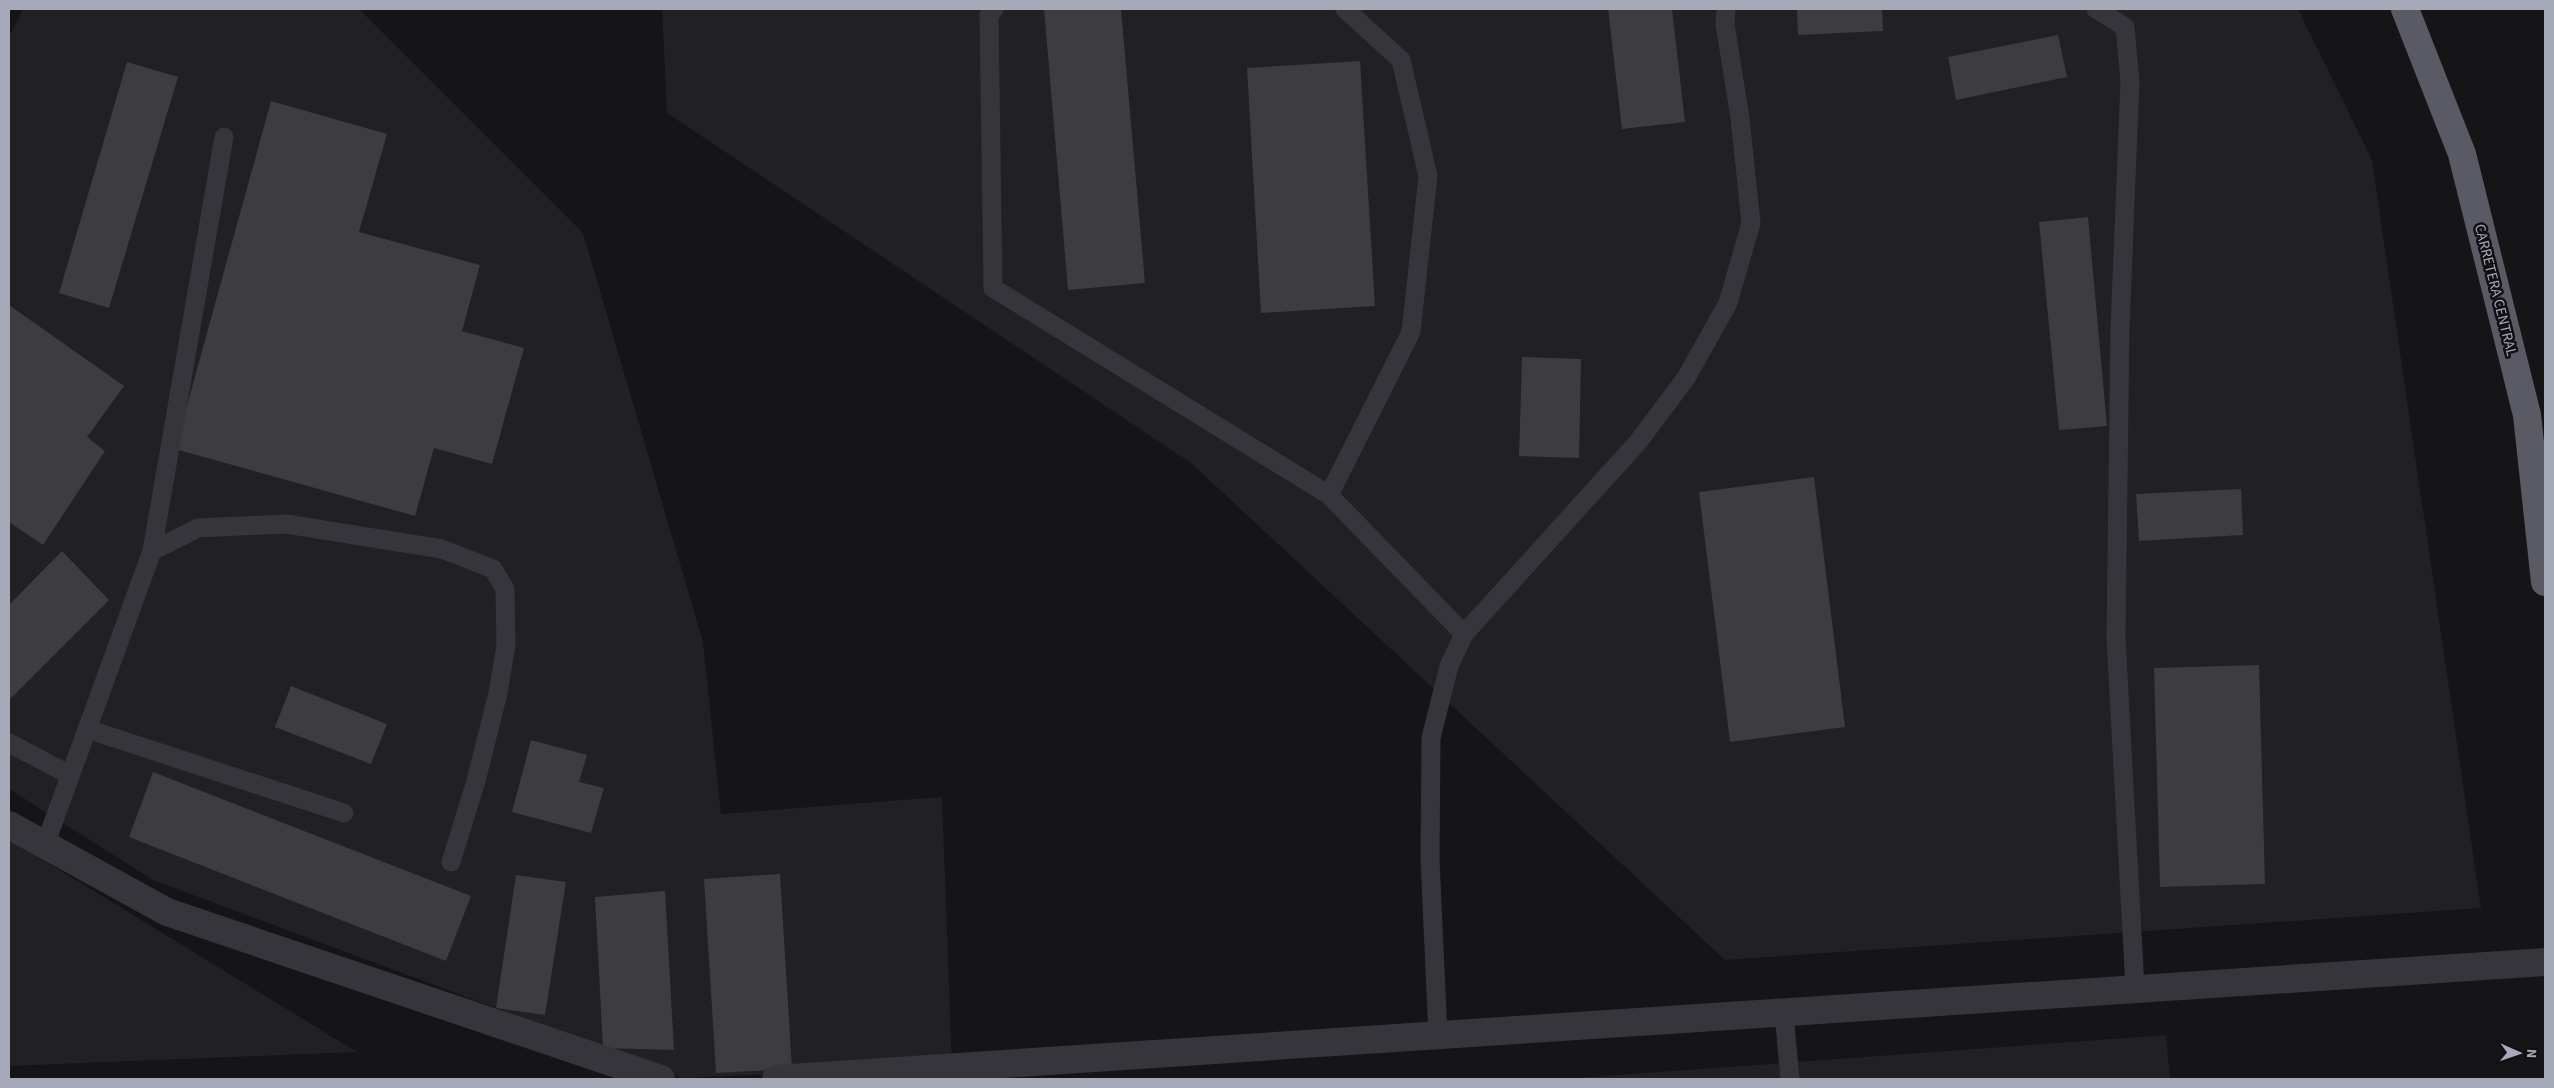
<svg xmlns="http://www.w3.org/2000/svg" width="2554" height="1088" viewBox="0 0 2554 1088" font-family="'Source Sans 3',sans-serif">
<style>
.built{fill:#212023}
.building{fill:#3c3c41}
.lines{fill:none;stroke-linecap:round;stroke-linejoin:round}
.service{stroke:#35353b;stroke-width:19}
.minor{stroke:#35353b;stroke-width:28}
.trunk{stroke:#595a64;stroke-width:28}
.labels{text-anchor:middle;stroke-width:5;stroke-linejoin:round;paint-order:stroke}
.street-label{font-size:15px;fill:#a6a9b7;stroke:#100f11}
</style>
<rect width="100%" height="100%" fill="#151416"/>
<g class="built">
<polygon points="23,9 359,9 583,233 703,642 721,814 942,797 952,1066 683,1078 153,880 9,789 9,37"/>
<polygon points="662,9 2298,9 2372,160 2481,908 1725,960 1191,463 667,113"/>
<polygon points="9,839 357,1052 9,1066"/>
<polygon points="2166,1035 2170,1079 1563,1079"/>
</g>
<g class="building">
<polygon points="1044,9 1121,9 1145,283 1068,290"/>
<polygon points="1608,9 1672,9 1685,122 1622,129"/>
<polygon points="1797,9 1882,9 1883,31 1798,35"/>
<polygon points="2058,35 2067,77 1956,100 1948,57"/>
<polygon points="1360,61 1375,306 1261,313 1247,68"/>
<polygon points="127,62 178,77 109,308 59,293"/>
<polygon points="271,101 387,134 359,232 480,265 462,331 524,348 492,464 434,448 415,516 175,449"/>
<polygon points="2088,217 2107,426 2059,430 2039,222"/>
<polygon points="9,305 124,386 87,437 105,451 43,545 9,522"/>
<polygon points="1522,357 1581,359 1579,458 1519,456"/>
<polygon points="1814,477 1845,727 1730,742 1699,492"/>
<polygon points="2241,489 2243,535 2139,541 2136,494"/>
<polygon points="62,551 109,600 9,700 9,605"/>
<polygon points="2259,665 2265,884 2160,887 2154,668"/>
<polygon points="291,686 387,724 371,764 275,727"/>
<polygon points="531,740 587,755 579,782 604,788 591,833 512,812"/>
<polygon points="153,772 471,896 446,961 129,837"/>
<polygon points="780,874 792,1069 716,1073 704,879"/>
<polygon points="516,875 566,882 545,1015 496,1008"/>
<polygon points="665,891 674,1050 603,1048 595,897"/>
</g>
<g class="lines">
<g class="service">
<polyline points="994,9 989,15 993,288 1329,495 1464,634"/>
<polyline points="2096,9 2125,27 2130,82 2120,327 2116,638 2135,989"/>
<polyline points="1329,495 1411,332 1428,176 1401,60 1345,9"/>
<polyline points="152,551 198,528 286,524 442,549 493,569 505,589 506,645 498,693 476,781 451,862"/>
<polyline points="87,729 344,813"/>
<polyline points="9,743 70,775"/>
<polyline points="45,845 152,551 224,137"/>
<polyline points="1784,1013 1790,1079"/>
<polyline points="1438,1035 1430,860 1431,738 1449,666 1464,634 1638,442 1686,378 1728,303 1751,223 1740,118 1725,24 1726,9"/>
</g>
<g class="minor">
<polyline points="9,825 167,912 661,1079"/>
<polyline points="776,1079 2545,962"/>
</g>
<polyline class="trunk" points="2405,9 2462,154 2527,415 2545,582"/>
</g>
<g class="labels">
<g class="street-label">
<text transform="translate(2496 290) rotate(76)" y="5">CARRETERA CENTRAL</text>
</g>
</g>
<rect width="2554" height="1088" fill="none" stroke="#a6a9b7" stroke-width="20"/>
<g transform="translate(2519 1053) rotate(92)" stroke="#100f11" stroke-width="4" paint-order="stroke">
<path d="M0-4L9 19L0 12L-9 19Z" fill="#a6a9b7"/>
<text y="-8" font-size="14" font-weight="bold" text-anchor="middle" fill="#a6a9b7">N</text>
</g>
</svg>
